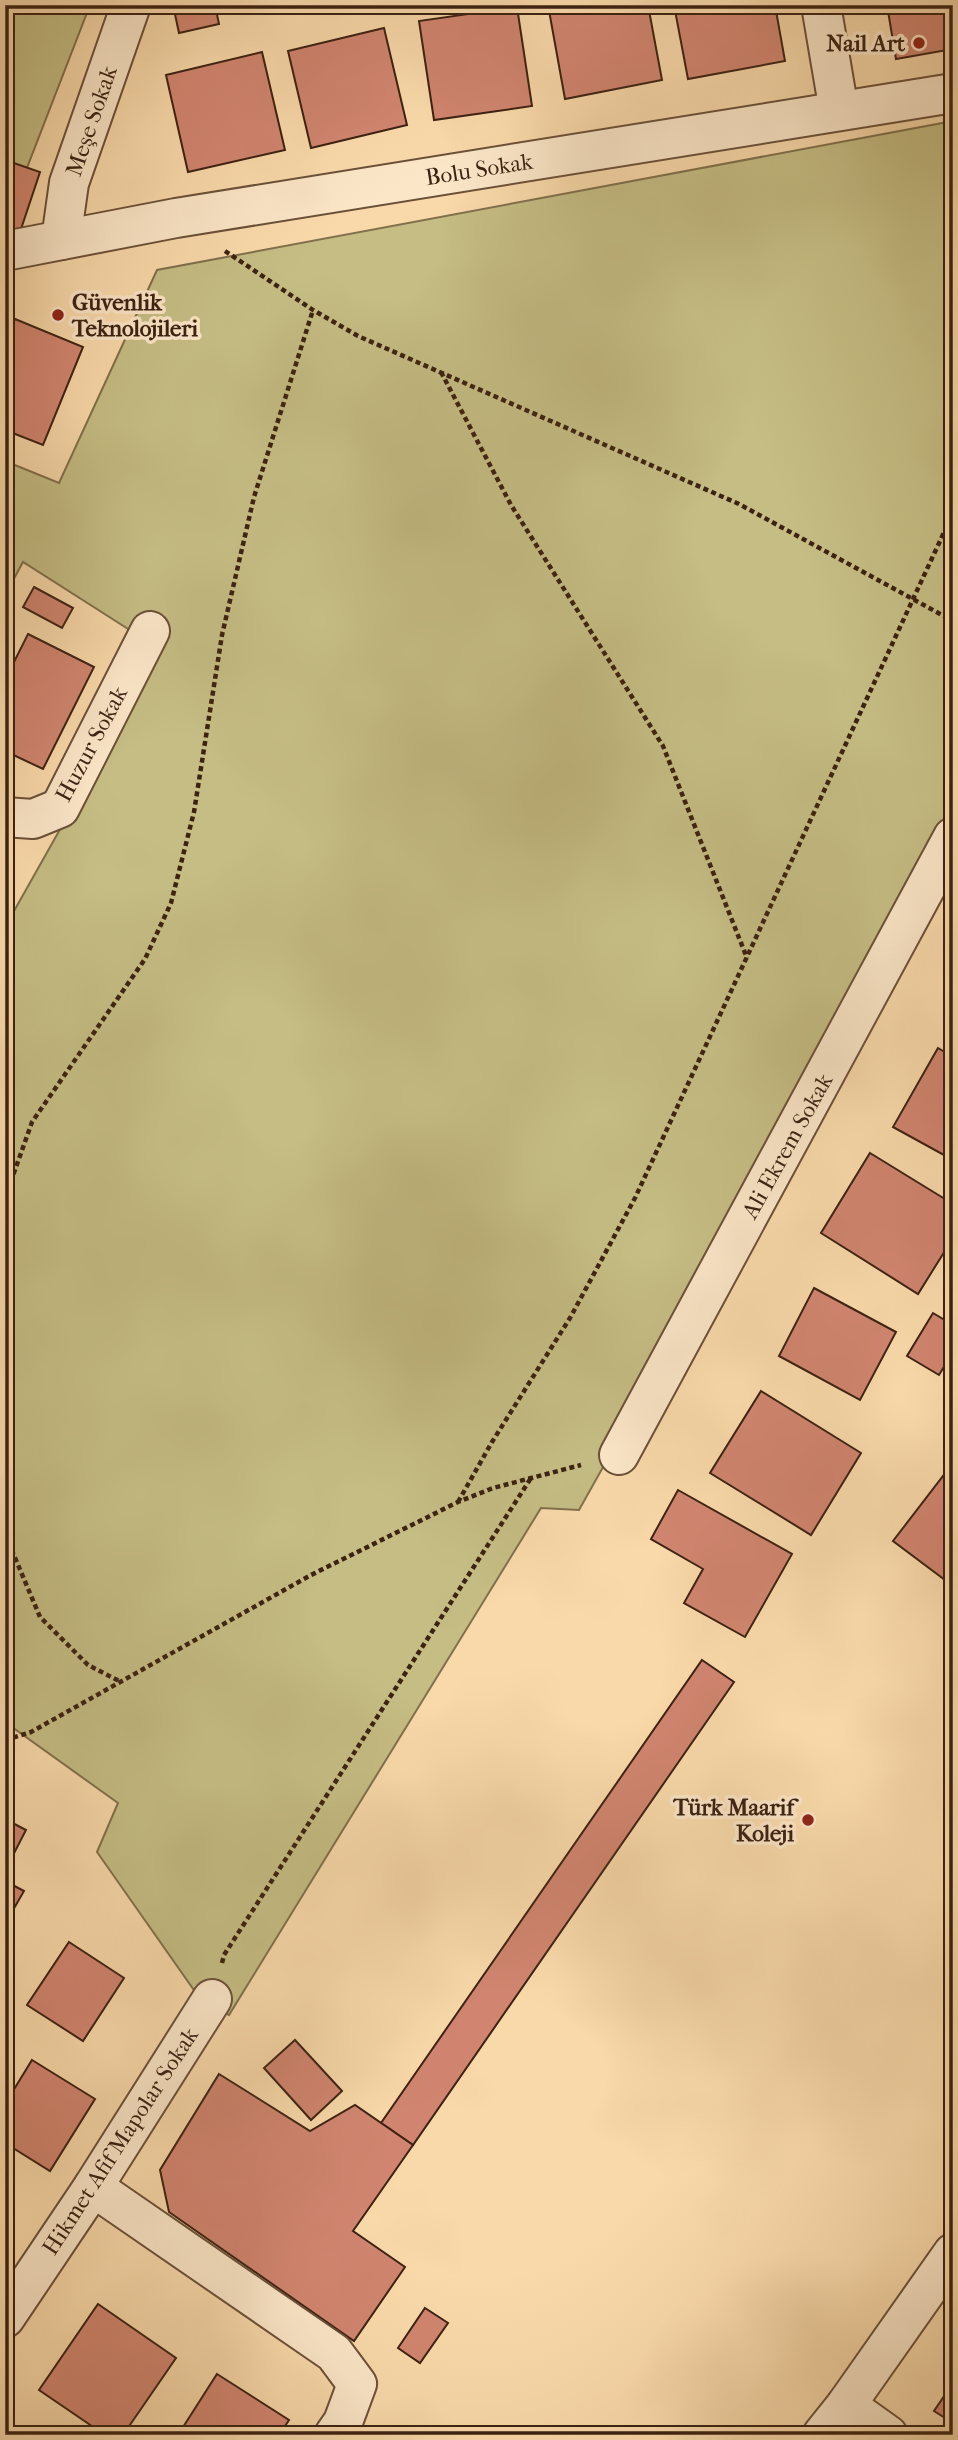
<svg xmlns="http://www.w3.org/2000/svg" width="958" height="2440" viewBox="0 0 958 2440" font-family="'IM FELL French Canon',serif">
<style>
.green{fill:#c5bd84;stroke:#80704c;stroke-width:2}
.building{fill:#d18570;stroke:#3c2213;stroke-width:2}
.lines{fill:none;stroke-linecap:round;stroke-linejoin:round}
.minor-casing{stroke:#6b5039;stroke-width:42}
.path{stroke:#3c2213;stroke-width:4.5;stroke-dasharray:5 3.5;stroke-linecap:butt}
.minor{stroke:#fbe6c8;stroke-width:38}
.poi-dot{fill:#8f2418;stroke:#fbe6c8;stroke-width:2.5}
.labels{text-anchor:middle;stroke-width:7;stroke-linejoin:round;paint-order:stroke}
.poi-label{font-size:23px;font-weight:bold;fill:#3c2213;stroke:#fbe6c8;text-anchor:end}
.street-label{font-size:23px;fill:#3c2213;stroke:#fbe6c8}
</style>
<rect width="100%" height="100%" fill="#f9d9aa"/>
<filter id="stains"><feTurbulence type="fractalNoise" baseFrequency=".00286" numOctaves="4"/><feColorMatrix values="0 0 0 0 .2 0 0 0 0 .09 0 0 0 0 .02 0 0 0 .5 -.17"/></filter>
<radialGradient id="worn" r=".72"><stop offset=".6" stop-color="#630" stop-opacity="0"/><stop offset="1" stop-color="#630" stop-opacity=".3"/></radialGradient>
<g class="green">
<polygon points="5,5 90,5 16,196 5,193"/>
<polygon points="953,121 953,843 579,1510 541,1508 229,2015 196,1993 97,1852 118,1803 5,1722 5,927 161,650 23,562 5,595 5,461 59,483 157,270"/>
</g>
<g class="building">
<polygon points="173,5 215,5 219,24 179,33"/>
<polygon points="548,5 648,5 662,80 565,99"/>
<polygon points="674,5 775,5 785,61 688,79"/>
<polygon points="887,5 953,5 953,49 896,59"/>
<polygon points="517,7 532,106 434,120 419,21"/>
<polygon points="384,28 407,125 311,148 288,51"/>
<polygon points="262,52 285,150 188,172 166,75"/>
<polygon points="8,161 40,172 19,235 5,231 5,170"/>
<polygon points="15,319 83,347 43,445 5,430 5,342"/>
<polygon points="34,587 73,608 62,628 23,607"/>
<polygon points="28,634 94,667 43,769 5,751 5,680"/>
<polygon points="938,1048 953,1057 953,1160 893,1127"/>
<polygon points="870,1153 953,1204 953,1238 918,1294 821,1233"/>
<polygon points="814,1288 896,1332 860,1400 779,1356"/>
<polygon points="933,1313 953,1325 953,1352 939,1375 907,1356"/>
<polygon points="761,1391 861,1453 811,1535 710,1473"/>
<polygon points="953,1463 953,1586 893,1541"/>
<polygon points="678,1490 792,1554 745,1637 684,1603 703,1569 651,1539"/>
<polygon points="702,1660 734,1682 413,2145 381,2123"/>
<polygon points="5,1819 26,1830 7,1867 5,1866"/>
<polygon points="5,1881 24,1891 5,1924"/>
<polygon points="69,1942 124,1978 83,2041 27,2005"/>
<polygon points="295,2040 342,2091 311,2120 264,2068"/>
<polygon points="32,2060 95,2099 50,2171 5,2143 5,2104"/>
<polygon points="219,2074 310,2131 355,2105 413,2145 353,2231 405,2267 354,2341 169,2212 160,2170"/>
<polygon points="98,2304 176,2358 123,2435 105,2435 39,2390"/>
<polygon points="425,2308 448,2323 420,2363 398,2348"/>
<polygon points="217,2374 289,2420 279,2435 178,2435"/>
<polygon points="953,2383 953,2423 934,2411"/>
</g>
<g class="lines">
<g class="minor-casing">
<g id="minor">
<polyline points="821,5 839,111"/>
<polyline points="61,240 69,183 131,5"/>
<polyline points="5,251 176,218 953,93"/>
<polyline points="5,817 33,819 60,808 150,631"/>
<polyline points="619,1455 953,837"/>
<polyline points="93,2187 334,2353 357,2384 343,2422 334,2435"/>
<polyline points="5,2318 93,2187 212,1999"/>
<polyline points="846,2405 888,2435"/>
<polyline points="822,2435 846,2405 953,2253"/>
</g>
</g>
<g class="path">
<polyline points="225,251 313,310 358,336 739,504 953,621"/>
<polyline points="441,372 511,505 663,746 747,958"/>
<polyline points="5,1198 32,1122 145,959 171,903 194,812 222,635 254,497 313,310"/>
<polyline points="458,1502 492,1442 570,1318 635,1198 953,513"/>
<polyline points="5,1534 40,1617 88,1665 119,1681"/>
<polyline points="5,1740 31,1732 311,1575 458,1502 493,1488 581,1465"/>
<polyline points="222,1963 224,1955 531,1478"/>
</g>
<use href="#minor" class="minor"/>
</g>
<g class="poi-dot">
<circle cx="919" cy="43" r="7"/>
<circle cx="58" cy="315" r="7"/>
<circle cx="808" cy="1820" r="7"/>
</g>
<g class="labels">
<g class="poi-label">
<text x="905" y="51">Nail Art</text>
<text x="72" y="310" text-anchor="start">Güvenlik<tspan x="72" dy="26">Teknolojileri</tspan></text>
<text x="794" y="1815">Türk Maarif<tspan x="794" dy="26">Koleji</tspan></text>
</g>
<g class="street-label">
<text transform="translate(91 121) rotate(-71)" y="8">Meşe Sokak</text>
<text transform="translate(479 169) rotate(-9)" y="8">Bolu Sokak</text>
<text transform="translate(91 744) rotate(-62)" y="8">Huzur Sokak</text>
<text transform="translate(787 1146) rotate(-61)" y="8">Ali Ekrem Sokak</text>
<text transform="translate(120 2141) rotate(-57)" y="8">Hikmet Afif Mapolar Sokak</text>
</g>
</g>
<rect width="958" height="2440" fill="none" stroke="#f9d9aa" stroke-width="28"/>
<rect x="7" y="7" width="944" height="2426" fill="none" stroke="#3c2213" stroke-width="3.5"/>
<rect x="14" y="14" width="930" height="2412" fill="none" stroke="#3c2213" stroke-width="2"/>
<rect width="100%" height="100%" filter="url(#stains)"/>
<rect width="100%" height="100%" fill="url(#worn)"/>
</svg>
